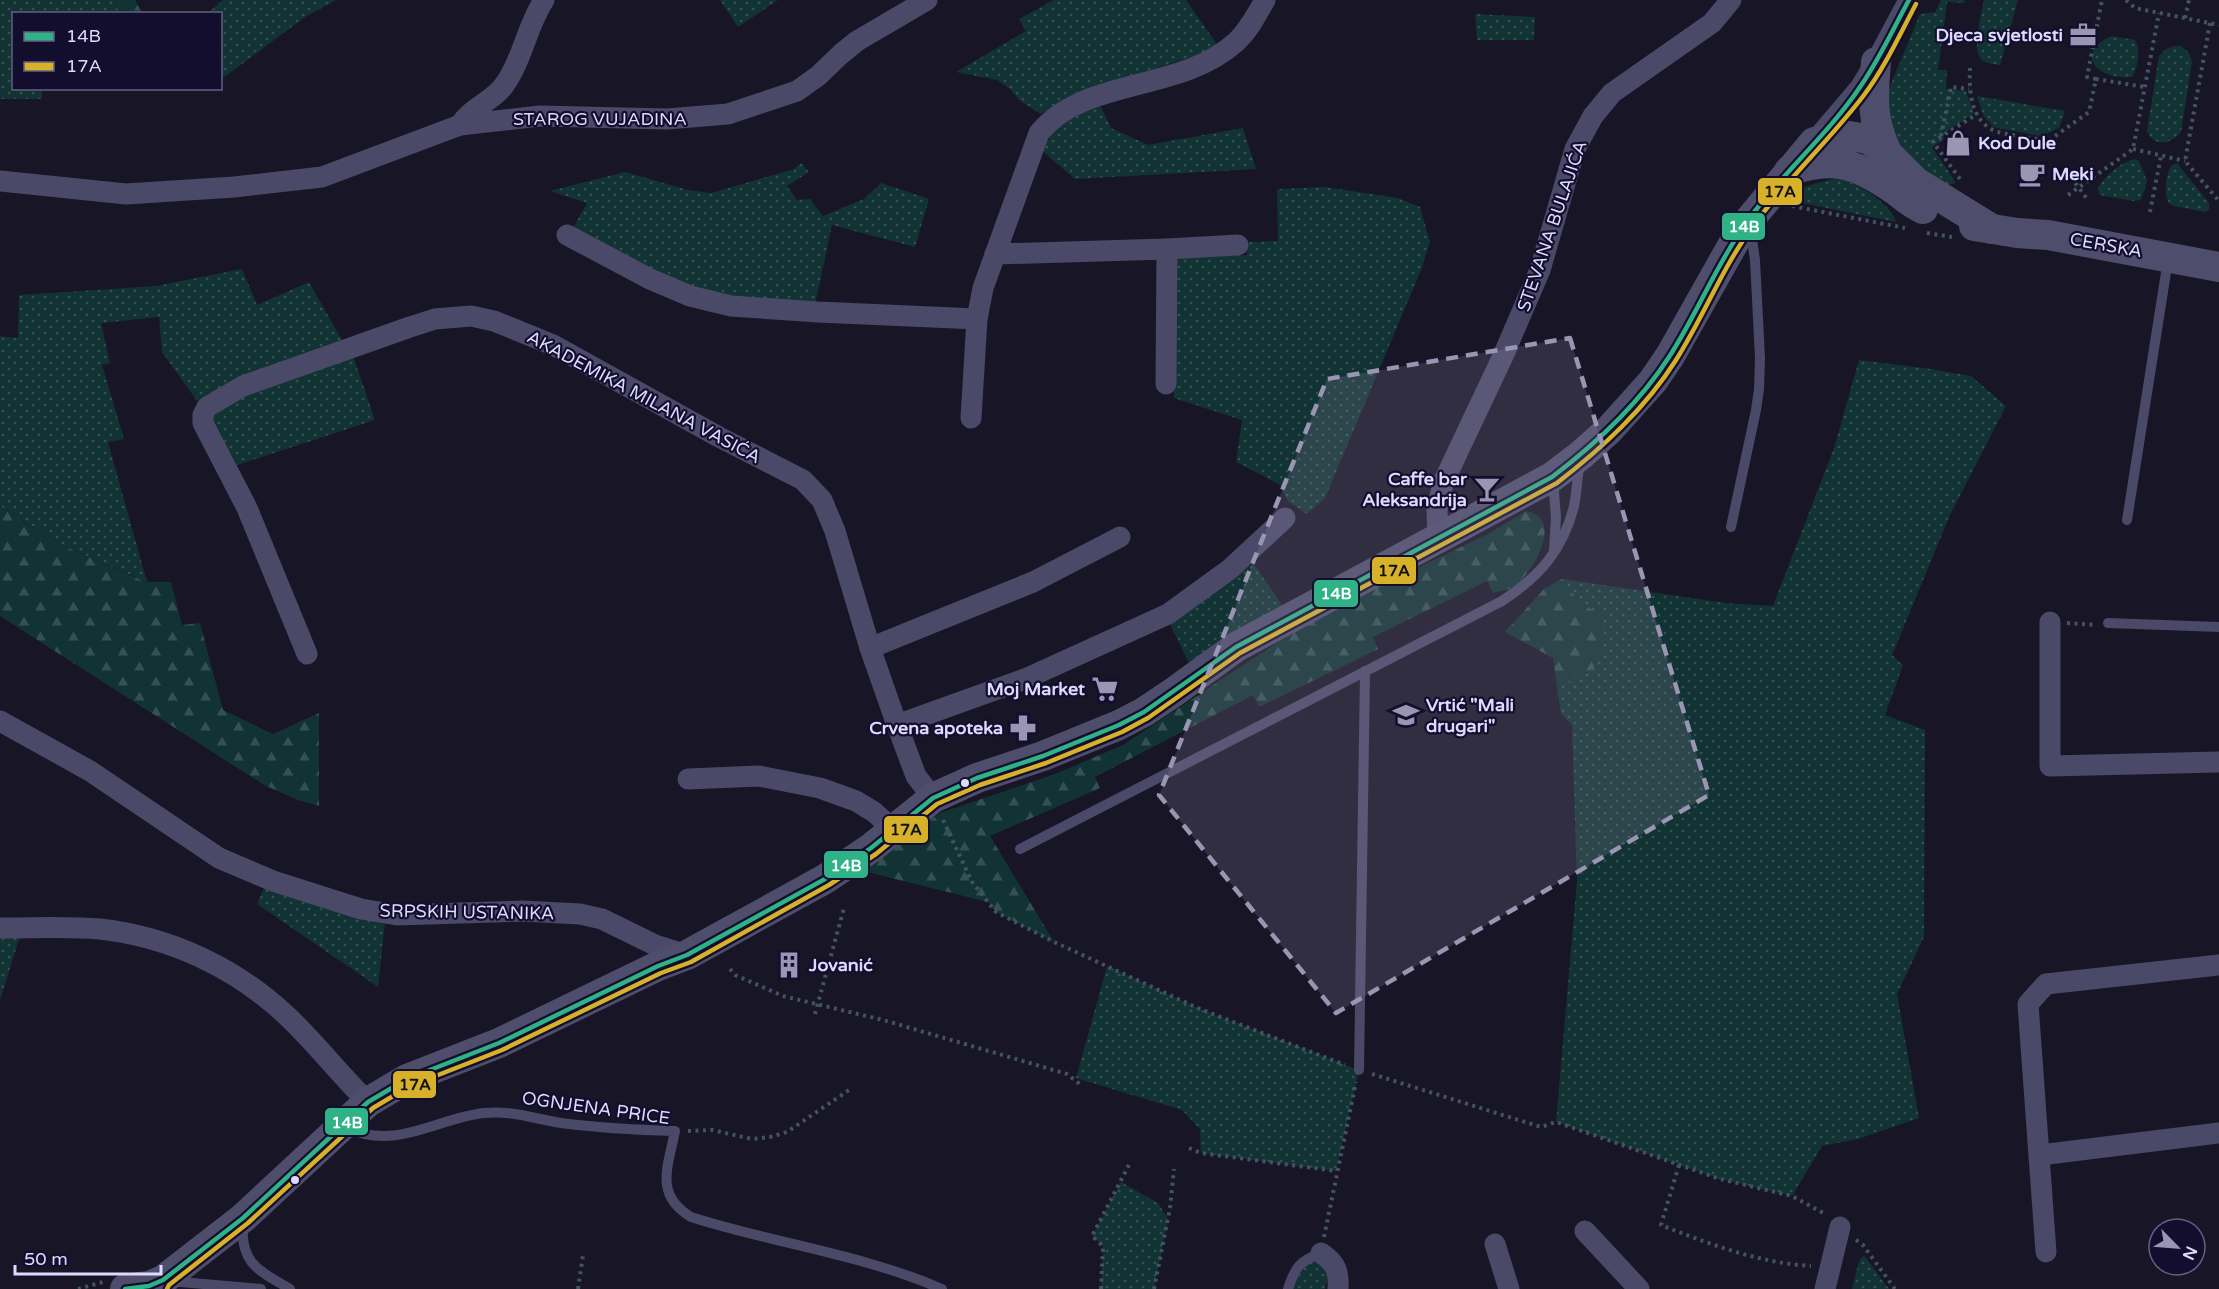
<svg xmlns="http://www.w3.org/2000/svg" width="2219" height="1289" viewBox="0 0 2219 1289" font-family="'Varela Round',sans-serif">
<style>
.grass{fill:url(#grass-dots)}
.forest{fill:url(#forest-firs)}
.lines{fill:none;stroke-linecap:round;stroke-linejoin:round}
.path{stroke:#435364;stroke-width:4;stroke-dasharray:3 4.5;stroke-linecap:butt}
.lane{stroke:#4a4967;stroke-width:10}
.street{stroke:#4a4967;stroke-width:21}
.secondary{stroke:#4f4d6c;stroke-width:30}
.bus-1-casing{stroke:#130e2d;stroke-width:9}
.bus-2-casing{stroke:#130e2d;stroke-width:9}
.bus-1{stroke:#2eb286;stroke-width:4.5}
.bus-2{stroke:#d6b129;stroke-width:4.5}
.marked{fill:#9995b3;fill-opacity:0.2;stroke:#9995b3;stroke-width:4.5;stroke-dasharray:12 8;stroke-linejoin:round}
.bus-dot{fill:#dedaff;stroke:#130e2d;stroke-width:2}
.labels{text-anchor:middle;stroke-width:4.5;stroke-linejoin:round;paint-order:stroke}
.poi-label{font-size:18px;font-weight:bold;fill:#dedaff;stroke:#130e2d;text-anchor:end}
.street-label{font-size:18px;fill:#dedaff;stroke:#130e2d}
.line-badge{stroke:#130e2d;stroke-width:2}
.badge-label{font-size:16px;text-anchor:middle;font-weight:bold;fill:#fff}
.pale-badge-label{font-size:16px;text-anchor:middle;font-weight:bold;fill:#111}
</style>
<defs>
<pattern id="grass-dots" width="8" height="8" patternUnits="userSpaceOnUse" patternTransform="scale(1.5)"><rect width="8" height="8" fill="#123333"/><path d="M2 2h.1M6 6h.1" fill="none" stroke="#345052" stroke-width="1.8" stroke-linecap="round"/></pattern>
<pattern id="forest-firs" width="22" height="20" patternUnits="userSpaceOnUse" patternTransform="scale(1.5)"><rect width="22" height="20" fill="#123333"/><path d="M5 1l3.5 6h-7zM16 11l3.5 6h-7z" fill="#345052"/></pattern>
</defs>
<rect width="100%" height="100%" fill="#181526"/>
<g class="grass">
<polygon points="0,0 112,0 120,13 14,14 14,88 42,89 42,99 0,99"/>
<polygon points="223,0 336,0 305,17 227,75 221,77 220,14 208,13"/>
<polygon points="720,0 778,0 738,27"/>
<polygon points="1054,0 1186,0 1218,46 1195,56 1068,97 1041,114 1020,101 1010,89 997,80 956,72 1026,31 1019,19"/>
<polygon points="1941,0 1965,0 1964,3 1947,2 1938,70 1947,70 1946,89 1966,91 1974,113 1944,133 1943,140 1932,147 1956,183 1944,186 1908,159 1893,130 1883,103 1920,14 1935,12"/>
<path d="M1984 0H2018L2000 65C1994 64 1987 64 1982 60 1971 51 1982 13 1984 0Z"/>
<polygon points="1475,14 1535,17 1534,40 1477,40"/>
<path d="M2112 36 2135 40C2141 50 2138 67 2132 77 2098 81 2072 53 2112 36Z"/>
<path d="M2174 46H2181L2189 53 2192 62 2181 132C2171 144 2154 148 2147 131L2159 56 2166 49Z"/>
<polygon points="1977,96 2065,111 2059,128 2041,136 1993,127 1983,115"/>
<polygon points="1099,103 1111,128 1148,145 1243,128 1256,169 1075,179 1041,150 1055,129"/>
<path d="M2135 159 2139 161 2147 181 2141 200 2133 201 2099 195 2098 187C2107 175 2120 162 2135 159Z"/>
<polygon points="801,163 809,172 787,186 797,200 810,199 823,216 864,199 881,183 929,199 915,247 832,225 815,305 738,299 699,289 653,273 573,228 587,203 550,191 625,172 688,190 711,193 794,169"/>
<path d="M2177 163 2209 203V210L2204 212 2170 205C2163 194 2165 176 2172 165Z"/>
<path d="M1836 178C1855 181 1891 203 1896 222L1787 200 1804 187Z"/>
<polygon points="1325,187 1398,198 1420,207 1430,242 1421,270 1325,498 1307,514 1288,501 1279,484 1236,462 1242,420 1174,398 1175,258 1247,255 1247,242 1278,241 1277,189"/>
<polygon points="242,269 257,305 309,282 344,344 217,391 197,401 162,352 159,317 101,323 110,363 102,365 124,439 108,442 147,582 66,547 0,506 0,336 18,338 19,295 156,286"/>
<polygon points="352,353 375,420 237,465 213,420 216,412 235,396"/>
<polygon points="1859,360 1931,369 1971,376 2006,406 1950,515 1892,655 1903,665 1885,715 1925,730 1924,937 1897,994 1919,1118 1858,1139 1822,1146 1792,1196 1720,1179 1556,1122 1577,881 1572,725 1561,713 1557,687 1593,669 1603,616 1578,601 1562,579 1726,603 1773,606 1834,448"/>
<polygon points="1253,563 1283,606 1190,665 1169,622"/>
<polygon points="265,886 385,922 378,987 257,904"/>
<polygon points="0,933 21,933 0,1000"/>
<polygon points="1107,966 1200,1009 1359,1070 1336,1171 1201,1153 1200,1129 1182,1110 1076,1078"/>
<polygon points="1121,1182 1158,1203 1168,1219 1154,1289 1101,1289 1103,1246 1092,1236"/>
<polygon points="1864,1255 1889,1289 1852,1289 1859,1261"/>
<polygon points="1320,1257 1331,1264 1325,1289 1291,1289 1295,1272"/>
</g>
<g class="forest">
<polygon points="112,0 135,0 142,13 120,13"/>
<polygon points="0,506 66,547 146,582 171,582 182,625 200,623 223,710 273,734 319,713 319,806 298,800 264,785 0,616"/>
<path d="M1526 511C1567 518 1530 579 1511 588 1506 591 1498 591 1493 593L1487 581 1373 637 1378 649 1259 707 1253 695 1095 777 1100 788 990 836 1054 942 996 912 988 902 859 870 940 813 1055 774 1123 745 1314 618 1488 534Z"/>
<polygon points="1562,579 1578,601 1603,616 1605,641 1593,669 1557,687 1553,658 1505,632 1545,588"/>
</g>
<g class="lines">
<g class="path">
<polyline points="2126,0 2135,8 2219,25"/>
<polyline points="2185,18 2189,0"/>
<polyline points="2210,23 2185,161 2219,201"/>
<path d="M1970 68C1969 89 1970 119 1993 130 2004 135 2034 138 2048 141L2089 112 2096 79 2145 87"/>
<polyline points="2096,79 2087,77 2102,0"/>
<polyline points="1941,136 1951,87 1969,89"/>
<polyline points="2133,149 2185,161"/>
<polyline points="2071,177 2087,199"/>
<polyline points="1960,179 1933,142 1977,114"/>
<polyline points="2068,195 2133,149 2159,13"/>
<polyline points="1792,206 1905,228"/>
<polyline points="2150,212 2161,156"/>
<polyline points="1927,233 1952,237"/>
<polyline points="2067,623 2095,625"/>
<polyline points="943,820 972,882 996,912 1054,942 1200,1009 1345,1065"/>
<polyline points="730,969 735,975 783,996 883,1020 1067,1074 1081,1085"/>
<polyline points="815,1014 844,908"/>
<polyline points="1372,1074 1541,1127 1556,1122 1720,1179 1792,1196 1825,1214"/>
<polyline points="688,1131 712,1130 752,1139 770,1137 787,1132 852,1088"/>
<polyline points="1189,1148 1201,1153 1336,1171"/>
<path d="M1679 1165 1661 1225C1709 1244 1759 1263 1811 1266"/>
<polyline points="1324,1237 1356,1082"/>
<polyline points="1856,1240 1863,1245 1895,1289"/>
<polyline points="78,1289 103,1282"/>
<polyline points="578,1289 583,1255"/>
<polyline points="1101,1289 1103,1246 1092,1236 1130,1163"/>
<polyline points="1154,1289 1170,1208 1174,1169"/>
</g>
<g class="lane">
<polyline points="1553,480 1556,517 1554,551"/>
<polyline points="2127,520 2168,260"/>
<polyline points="1731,527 1756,410 1759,389 1760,358 1755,260 1750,226"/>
<polyline points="2108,623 2219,627"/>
<path d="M1020 849 1502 601C1540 576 1563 550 1574 506 1577 492 1577 477 1580 463"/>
<polyline points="1359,1070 1365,671"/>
<path d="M347 1127C393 1152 437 1118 484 1113 511 1110 535 1119 561 1123 599 1128 637 1130 675 1131 668 1167 654 1195 691 1217 772 1243 865 1255 942 1289"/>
<path d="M243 1225C240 1264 260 1271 290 1289"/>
<polyline points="169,1281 261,1289"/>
<path d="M1288 1289C1295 1267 1300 1261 1321 1253"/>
</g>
<g class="street">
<path d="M460 125C472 106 495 101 507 81 523 57 527 26 544 0"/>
<polyline points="1814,142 1860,88 1876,62 1909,0"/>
<polyline points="0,181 126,194 234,187 322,177 460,125 540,116 667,119 728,114 797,91 818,76 841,54 857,41 927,0"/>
<polyline points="567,235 650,279 690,296 731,306 818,312 977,319"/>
<polyline points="1167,249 1238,245"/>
<polyline points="995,254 1167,249 1166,384"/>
<path d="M971 418 977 319 983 288 1039 133C1084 77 1180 93 1236 42 1249 30 1257 14 1265 0"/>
<polyline points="1438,538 1437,510 1443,483 1503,356 1540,270 1575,149 1593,116 1612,93 1712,23 1731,0"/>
<polyline points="2050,622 2050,766 2219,762"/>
<polyline points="870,648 1033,582 1120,537"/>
<polyline points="307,654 247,508 203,423 203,415 207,407 243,386 410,327 435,319 471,316 494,321 553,345 719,437 803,480 822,500 835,531 870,648 897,725 916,776 933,798"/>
<polyline points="0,721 90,771 219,858 273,881 361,909 397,915 522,911 580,914 602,919 655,945 687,955"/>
<polyline points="897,725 1025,679 1168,614 1230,569 1285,518"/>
<polyline points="688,779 759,776 820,788 856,801 874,812 894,830"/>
<path d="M0 928C33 928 67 926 100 929 171 937 236 968 287 1016 316 1043 340 1075 368 1102"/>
<polyline points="2040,1155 2219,1133"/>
<polyline points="1585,1231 1639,1289"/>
<polyline points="1495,1244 1509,1289"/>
<polyline points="2046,1252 2028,1004 2046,984 2219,965"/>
<path d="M1321 1253C1336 1263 1339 1271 1338 1289"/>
<polyline points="1825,1289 1840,1227"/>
</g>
<g class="secondary">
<path d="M1876 62C1873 97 1871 122 1888 154"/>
<path d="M1789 171C1834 155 1857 164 1895 190 1904 197 1912 204 1923 209"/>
<polyline points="1974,226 2017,233 2048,235 2219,267"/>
<polyline points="125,1289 149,1286 163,1280 243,1218 368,1102 407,1079 499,1043 658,966 687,955 825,879 871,848 933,798 977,778 1043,756 1119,725 1144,712 1174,692 1236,647 1552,477 1581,455 1609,430 1653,381 1670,356 1741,230 1814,142 1843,135 1868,139 1888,154 1916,182 1992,229"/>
</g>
<g class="bus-1-casing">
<path id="bus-1" d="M125 1289 149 1286 163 1280 243 1218 368 1102 407 1079 499 1043 658 966 687 955 825 879 871 848 933 798 977 778 1043 756 1119 725 1144 712 1236 647 1552 477C1597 443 1638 405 1669 357 1697 314 1716 265 1746 223 1780 175 1827 136 1860 87 1879 60 1893 29 1909 0"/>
</g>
<g class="bus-2-casing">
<path id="bus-2" d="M167 1289 169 1285 248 1223 373 1108 410 1086 502 1050 661 973 691 962 829 885 876 854 937 804 980 785 1046 763 1122 732 1148 718 1240 653 1557 483C1602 448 1645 409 1676 360 1704 316 1722 268 1753 226 1787 179 1830 140 1864 95 1885 67 1900 34 1916 4"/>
</g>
<use href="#bus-1" class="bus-1"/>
<use href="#bus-2" class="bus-2"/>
</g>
<path class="marked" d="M1570 338 1709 795 1336 1013 1159 795 1327 379Z"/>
<defs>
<g id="office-bare" transform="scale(2.07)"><path d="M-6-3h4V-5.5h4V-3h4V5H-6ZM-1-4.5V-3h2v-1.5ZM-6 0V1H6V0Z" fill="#9995b3" stroke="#130e2d" stroke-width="2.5" paint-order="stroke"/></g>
<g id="shop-bare" transform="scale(2.07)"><path d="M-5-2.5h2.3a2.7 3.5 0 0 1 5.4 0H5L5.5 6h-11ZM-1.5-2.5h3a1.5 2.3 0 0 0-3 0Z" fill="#9995b3" stroke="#130e2d" stroke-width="2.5" paint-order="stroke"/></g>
<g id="cafe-bare" transform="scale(2.07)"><path d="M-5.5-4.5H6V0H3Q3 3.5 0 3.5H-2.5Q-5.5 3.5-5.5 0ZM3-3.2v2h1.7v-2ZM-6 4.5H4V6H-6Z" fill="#9995b3" stroke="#130e2d" stroke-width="2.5" paint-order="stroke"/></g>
<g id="bar-bare" transform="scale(2.07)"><path d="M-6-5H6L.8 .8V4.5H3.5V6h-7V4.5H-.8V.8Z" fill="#9995b3" stroke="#130e2d" stroke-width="2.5" paint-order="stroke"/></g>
<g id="supermarket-bare" transform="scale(2.07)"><path d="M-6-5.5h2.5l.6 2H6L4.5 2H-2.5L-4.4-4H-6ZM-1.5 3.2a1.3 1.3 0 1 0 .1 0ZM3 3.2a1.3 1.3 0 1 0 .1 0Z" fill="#9995b3" stroke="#130e2d" stroke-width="2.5" paint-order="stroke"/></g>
<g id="school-bare" transform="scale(2.07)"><path d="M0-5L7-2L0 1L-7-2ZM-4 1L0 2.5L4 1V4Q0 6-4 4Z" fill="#9995b3" stroke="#130e2d" stroke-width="2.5" paint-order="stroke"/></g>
<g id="pharmacy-bare" transform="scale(2.07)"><path d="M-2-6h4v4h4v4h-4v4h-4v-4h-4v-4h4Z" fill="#9995b3" stroke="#130e2d" stroke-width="2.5" paint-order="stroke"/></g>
<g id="building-bare" transform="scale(2.07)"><path d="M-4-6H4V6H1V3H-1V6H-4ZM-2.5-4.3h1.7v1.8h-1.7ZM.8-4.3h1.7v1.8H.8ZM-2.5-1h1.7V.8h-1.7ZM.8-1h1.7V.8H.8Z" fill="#9995b3" stroke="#130e2d" stroke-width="2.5" paint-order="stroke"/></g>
</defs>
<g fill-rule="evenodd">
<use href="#office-bare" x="2083" y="35"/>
<use href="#shop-bare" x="1958" y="143"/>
<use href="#cafe-bare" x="2032" y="174"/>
<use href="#bar-bare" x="1487" y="489"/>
<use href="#supermarket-bare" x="1105" y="689"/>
<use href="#school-bare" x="1406" y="715"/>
<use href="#pharmacy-bare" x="1023" y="728"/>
<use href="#building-bare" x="789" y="965"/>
</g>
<g class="bus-dot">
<circle cx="965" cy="783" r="5"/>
<circle cx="295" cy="1180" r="5"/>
</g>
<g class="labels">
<g class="poi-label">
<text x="2063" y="41">Djeca svjetlosti</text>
<text x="1978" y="149" text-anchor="start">Kod Dule</text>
<text x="2052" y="180" text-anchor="start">Meki</text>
<text x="1467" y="485">Caffe bar<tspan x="1467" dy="21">Aleksandrija</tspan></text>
<text x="1085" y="695">Moj Market</text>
<text x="1426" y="711" text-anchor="start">Vrtić "Mali<tspan x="1426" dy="21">drugari"</tspan></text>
<text x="1003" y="734">Crvena apoteka</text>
<text x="809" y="971" text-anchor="start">Jovanić</text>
</g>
<g class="street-label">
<text x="600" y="125">STAROG VUJADINA</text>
<text transform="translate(1552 226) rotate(-71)" y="6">STEVANA BULAJIĆA</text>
<text transform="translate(2106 245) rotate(10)" y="6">CERSKA</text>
<text transform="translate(644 397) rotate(28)" y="6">AKADEMIKA MILANA VASIĆA</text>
<text transform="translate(467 912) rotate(1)" y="6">SRPSKIH USTANIKA</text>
<text transform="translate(596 1108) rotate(8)" y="6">OGNJENA PRICE</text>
</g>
</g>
<g class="line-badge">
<rect x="1757" y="177" width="46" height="29" rx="6" fill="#d6b129"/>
<rect x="1721" y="212" width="45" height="29" rx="6" fill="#2eb286"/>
<rect x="1371" y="556" width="46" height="29" rx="6" fill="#d6b129"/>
<rect x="1313" y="579" width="46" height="29" rx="6" fill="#2eb286"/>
<rect x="883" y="815" width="46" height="29" rx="6" fill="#d6b129"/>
<rect x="823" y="850" width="46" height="29" rx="6" fill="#2eb286"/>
<rect x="392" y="1070" width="45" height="29" rx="6" fill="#d6b129"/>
<rect x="324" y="1107" width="45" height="29" rx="6" fill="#2eb286"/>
</g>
<g class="badge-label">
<text x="1744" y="232">14B</text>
<text x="1336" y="599">14B</text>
<text x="846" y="871">14B</text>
<text x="347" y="1128">14B</text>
</g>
<g class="pale-badge-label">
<text x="1780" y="197">17A</text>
<text x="1394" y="576">17A</text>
<text x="906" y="835">17A</text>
<text x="415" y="1090">17A</text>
</g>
<rect x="12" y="12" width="210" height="78" fill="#130e2d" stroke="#646081" stroke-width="1.5"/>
<rect x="24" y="32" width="30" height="9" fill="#2eb286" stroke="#646081" stroke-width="1.5"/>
<text x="66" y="42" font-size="18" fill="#dedaff">14B</text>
<rect x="24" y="62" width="30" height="9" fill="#d6b129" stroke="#646081" stroke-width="1.5"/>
<text x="66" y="72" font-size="18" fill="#dedaff">17A</text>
<g transform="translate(2177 1247) rotate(115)"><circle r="28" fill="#130e2d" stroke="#646081" stroke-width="1.5"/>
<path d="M0-4.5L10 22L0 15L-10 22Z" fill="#9995b3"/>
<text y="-9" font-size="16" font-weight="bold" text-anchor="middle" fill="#dedaff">N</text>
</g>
<path d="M15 1265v9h146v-9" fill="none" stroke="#dedaff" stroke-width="3"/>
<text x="24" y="1265" font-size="18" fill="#dedaff" stroke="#130e2d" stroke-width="4.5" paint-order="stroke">50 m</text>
</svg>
